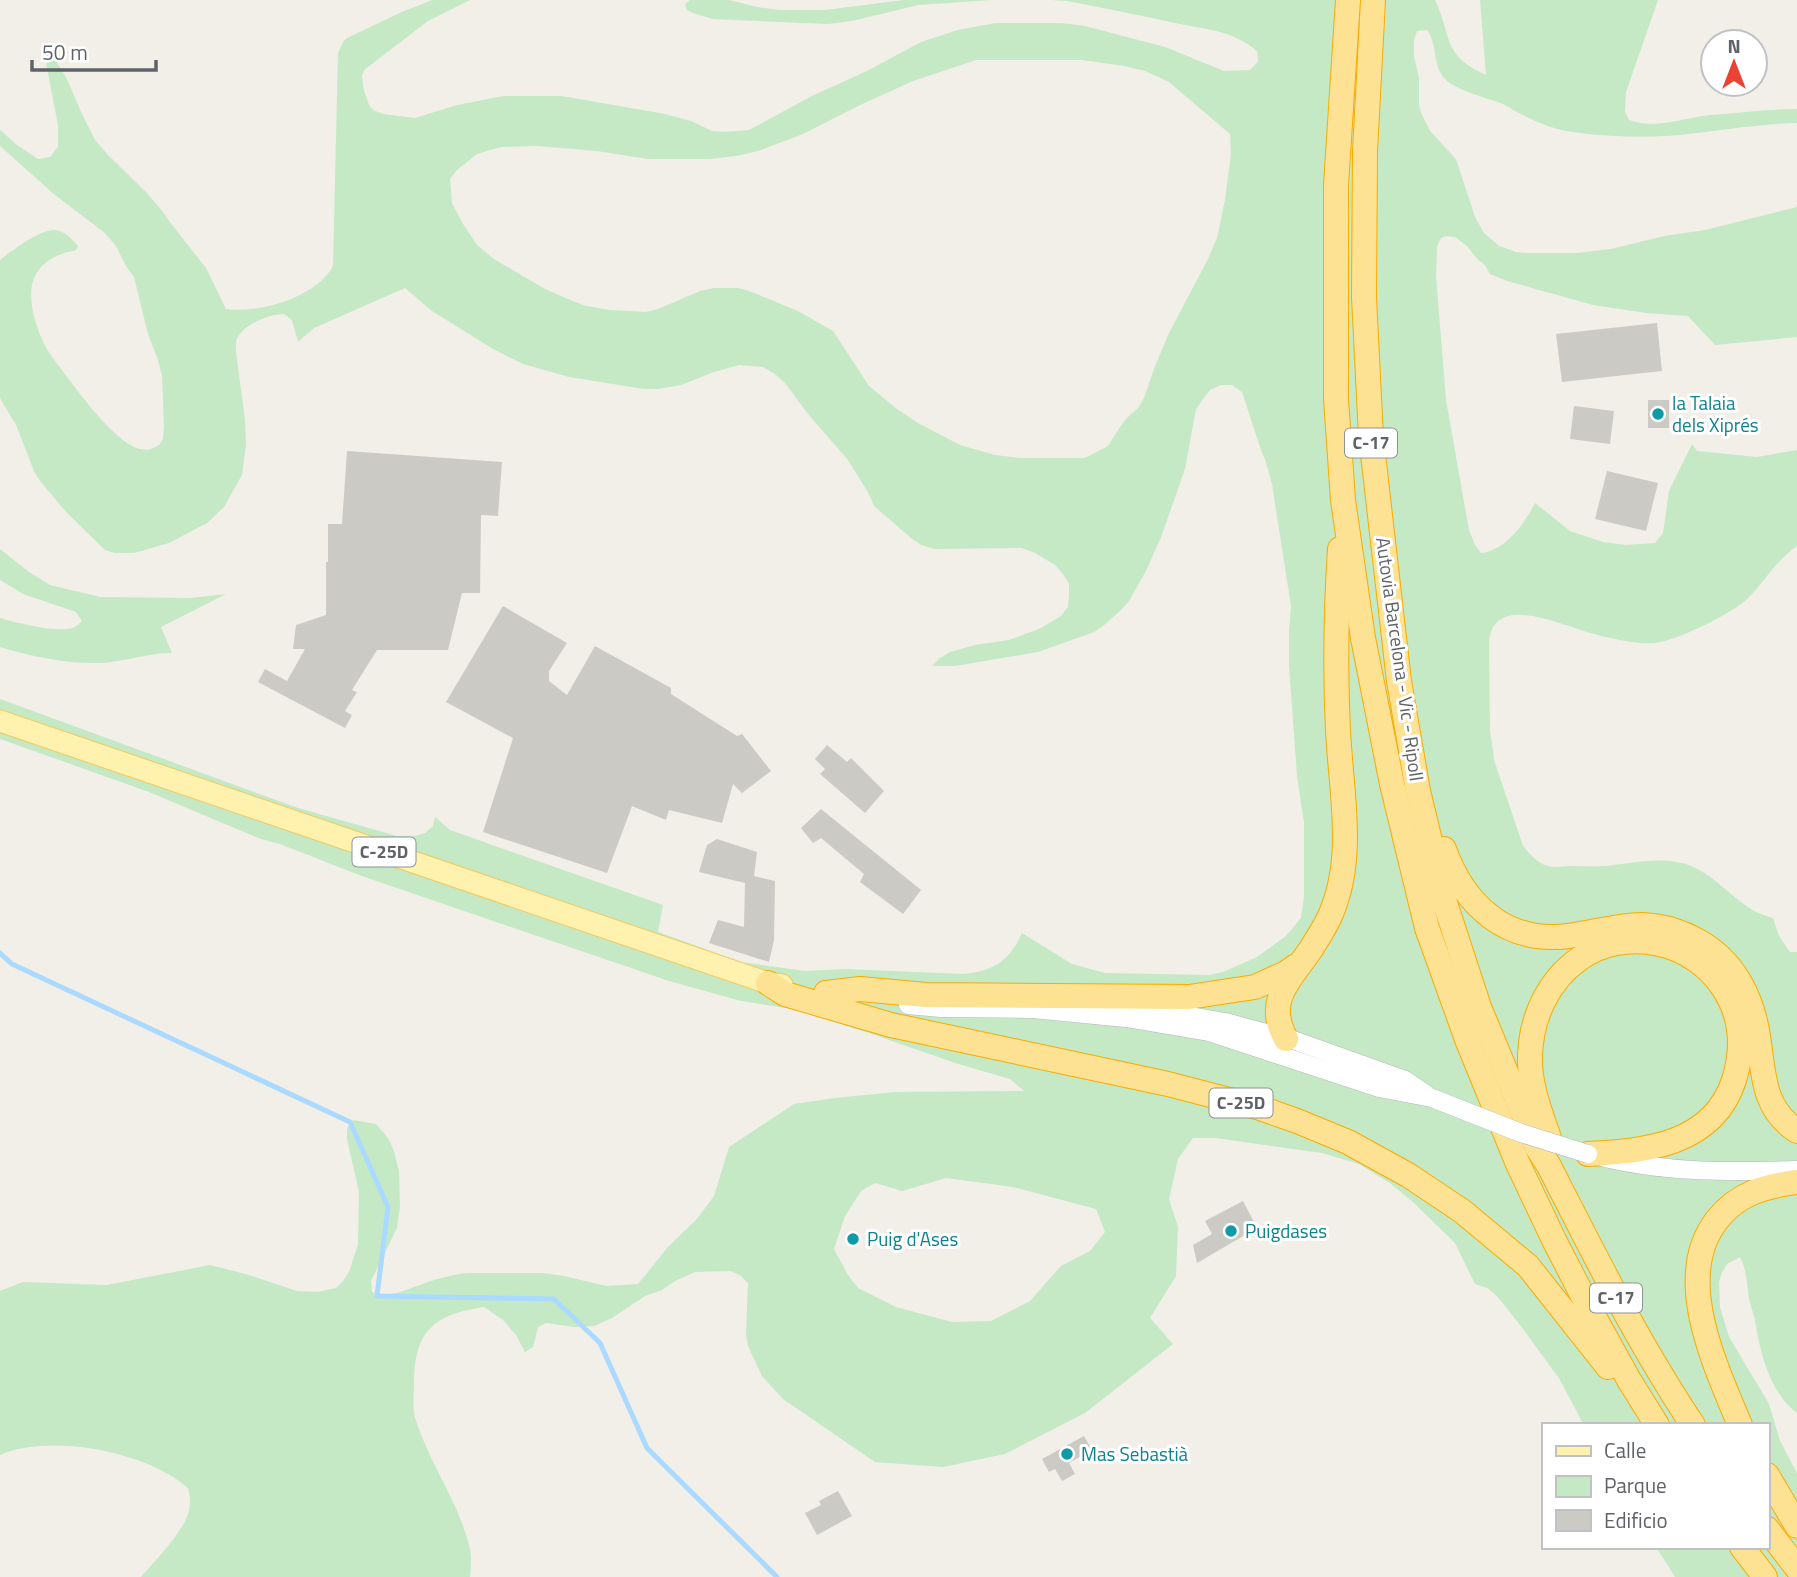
<svg xmlns="http://www.w3.org/2000/svg" width="1797" height="1577" viewBox="0 0 1797 1577" font-family="'Titillium Web',sans-serif">
<style>
.green{fill:#c5e8c5;fill-rule:evenodd}
.lines{fill:none;stroke-linecap:round;stroke-linejoin:round}
.stream{stroke:#aadaff;stroke-width:5}
.building{fill:#cccac5}
.tertiary-casing{stroke:#b5b8bc;stroke-width:19}
.primary-casing{stroke:#f2c960;stroke-width:23}
.motorway-casing{stroke:#f9ab00;stroke-width:26}
.tertiary{stroke:#fff;stroke-width:18}
.primary{stroke:#fff2af;stroke-width:21}
.motorway{stroke:#fde293;stroke-width:24}
.tertiary-bridge-casing{stroke:#b5b8bc;stroke-width:19;stroke-linecap:butt}
.tertiary-bridge{stroke:#fff;stroke-width:18}
.culture-dot{fill:#0f9aa8;stroke:#fff;stroke-width:2.5}
.labels{text-anchor:middle;stroke-width:6;stroke-linejoin:round;paint-order:stroke}
.shield{fill:#fff;stroke:#8f9295;stroke-width:2}
.shield-label{font-size:18px;font-weight:bold;fill:#5f6368}
.culture-label{font-size:19px;fill:#0d838f;stroke:#fff;text-anchor:start}
.street-label{font-size:19px;fill:#5f6368;stroke:#fff}
</style>
<rect width="100%" height="100%" fill="#f1efe8"/>
<g class="green">
<path d="M432 0H470L428 21 364 70 362 76 363 87 369 105 373 110 383 114 415 118 457 105 503 96H562L665 114 691 121 712 131 725 132 749 130 812 96 867 71 921 42 958 30 995 23H1061L1085 26 1165 47 1224 71 1250 70 1258 62 1257 51C1231 30 1210 30 1180 24 1143 16 1105 8 1067 1L1051 0H1435C1453 38 1441 54 1486 75L1480 0H1658L1626 92 1625 112 1629 120C1655 130 1683 118 1710 115 1739 113 1768 109 1797 109V123C1757 124 1719 131 1680 135 1644 138 1602 137 1567 131 1549 128 1533 120 1517 112 1511 109 1505 104 1498 102 1485 98 1454 89 1445 79 1432 65 1438 44 1427 30L1417 31 1414 40V56L1419 78V104L1421 113 1430 131 1456 159 1475 217 1484 233 1499 246 1516 252 1527 253H1577L1611 249 1664 236 1705 230 1797 207V337L1715 345 1688 316 1646 313 1593 305 1507 281 1490 274 1485 265 1478 260 1467 246 1455 237 1446 236 1441 238 1437 246 1436 276 1446 400 1469 530 1475 545 1481 553C1506 550 1524 524 1535 503L1570 531 1603 542 1626 545 1655 543 1663 533 1669 491 1692 444 1697 451 1757 457 1797 450V546C1776 560 1764 583 1746 600 1731 614 1674 642 1654 643 1633 644 1612 639 1591 633 1563 626 1491 590 1489 644L1490 731 1493 751 1494 760 1523 846C1529 853 1538 864 1548 866 1554 868 1563 866 1569 866 1582 866 1595 867 1607 866 1631 863 1653 858 1677 862 1716 868 1735 910 1773 918L1779 936 1790 952H1797V1413C1771 1394 1761 1356 1756 1326 1755 1317 1751 1308 1749 1299 1747 1285 1747 1270 1740 1257L1727 1264 1722 1272 1719 1282 1720 1307 1729 1337 1769 1404 1780 1441 1797 1473V1577H1675L1656 1547H1767V1425H1584L1560 1380 1524 1330 1497 1296 1487 1288 1475 1284 1455 1243 1413 1202 1390 1183 1359 1164 1322 1153 1216 1138H1193L1178 1159 1169 1199 1178 1227 1176 1276 1150 1318 1173 1344 1085 1413 1005 1454 943 1467 875 1462 783 1399 762 1376 748 1346 746 1334 748 1283 740 1275 730 1271 695 1272 675 1281 662 1290 645 1296 612 1318 594 1326 575 1327 546 1323 538 1327 533 1347 525 1352 516 1335 503 1320 484 1307C434 1314 414 1331 414 1383 414 1395 412 1409 416 1421 430 1464 458 1501 469 1545 472 1555 471 1567 470 1577H141C154 1562 186 1529 189 1510 191 1502 190 1495 188 1488 147 1452 51 1433 0 1455V1291L23 1282 107 1285 210 1265 249 1275 297 1291 318 1292 336 1288 343 1281 349 1272 358 1244 359 1192 347 1139V1128L353 1120 376 1124 383 1132 389 1140 394 1151 399 1172 400 1206 397 1228 371 1281 372 1292C391 1298 402 1291 420 1285 436 1279 453 1274 469 1273H542L564 1276 606 1286 638 1284 668 1247 697 1219 714 1196 729 1147 794 1104 835 1098 895 1092 1024 1091 1010 1079 955 1063 872 1034 792 1009 741 1001 669 981 359 875 280 844 261 839 149 792 0 739V699L298 808 397 836H415L425 833 433 826 435 817 450 830 663 905 658 932 741 962 805 971 845 969 963 974C994 971 1009 961 1022 933L1072 964 1105 973 1210 975 1223 972 1257 957 1286 936 1301 918 1304 896V823L1297 776 1289 665V631L1291 606 1272 484 1266 462 1261 450 1242 392 1232 385H1221L1210 390 1196 409 1185 469 1161 537 1146 571 1129 601 1121 610 1103 626 1094 632 1038 652 955 666H932L940 658 950 652 975 645 1009 640 1041 628 1061 616 1068 607 1069 596V584L1063 574 1055 565 1035 553 1022 548 934 549 921 545 911 538 874 506 869 494 848 460 808 414 785 383 775 374 763 367 739 365 714 372 681 385 658 389H644L569 377 523 364 493 349 432 311 405 288 314 328 298 342 292 320 284 314C269 314 241 325 236 341 236 343 236 350 236 352L245 420 246 445 242 475 224 507 207 523 169 543 134 553H115L105 550 67 513 40 481 34 471 16 425 0 398V260C11 251 41 229 55 230 65 231 72 239 78 246L76 250C25 260 24 295 41 337 48 355 63 370 74 386 87 403 118 444 140 449 147 451 154 449 160 444L163 439 164 426 162 375 157 357 148 334 134 277 126 266 116 246 105 233 55 195 0 146V130L17 145 38 159 50 157 58 147V125L43 47 45 43 67 79 81 112 95 140 108 155 147 193 163 212 169 221 206 268 226 309C259 314 317 297 333 266L338 53 343 42 347 38 402 12ZM976 60H1082L1124 66 1145 71 1169 82 1230 134 1231 154 1225 200 1217 238 1208 259 1169 333 1155 366 1144 398 1138 408 1129 416 1122 424 1108 446 1085 458H1020L995 455 960 445 918 423 897 409 869 386 833 331 798 311 749 291 738 288H714L700 291 658 309 646 312 610 310 586 306 575 302 545 289 494 259 477 245 463 224 452 203 450 179 457 170 477 154 490 150 502 147 537 146 597 151 648 159H709L736 156 758 151 803 134 858 106 913 81ZM946 1178 1013 1187 1096 1209 1105 1232 1090 1251 1061 1266 1030 1301 991 1321 952 1322 896 1307 858 1288 848 1275 834 1249 845 1216 861 1191 875 1183 902 1191Z"/>
<polygon points="690,0 729,0 757,7 780,10 826,10 903,0 992,0 918,5 852,21 828,24 713,19 693,13 687,10 685,4"/>
<path d="M0 549 29 572 50 585 100 597 191 598 226 594 161 627 172 653C148 653 126 661 102 663 67 664 34 657 0 647V618C17 623 57 633 73 628 77 626 79 624 82 621L76 612 23 594 0 580Z"/>
</g>
<g class="lines">
<polyline class="stream" points="0,953 12,964 350,1122 388,1207 377,1296 554,1299 600,1343 647,1448 777,1577"/>
</g>
<g class="building">
<polygon points="1657,323 1662,371 1562,382 1556,334"/>
<rect x="1648" y="400" width="21" height="28"/>
<polygon points="1574,406 1614,411 1610,444 1570,439"/>
<polygon points="347,451 502,462 498,516 481,515 480,593 462,593 448,650 377,650 352,690 357,692 345,711 352,715 345,728 258,682 265,669 287,681 305,649 293,649 296,625 326,615 326,562 328,562 328,524 342,524"/>
<polygon points="1607,471 1658,483 1646,531 1595,519"/>
<polygon points="503,606 567,643 549,671 549,681 567,695 595,646 671,688 671,694 737,736 742,734 771,771 742,793 733,784 722,823 669,810 666,820 632,806 607,873 483,832 513,738 446,702"/>
<polygon points="827,745 847,762 851,758 884,791 865,813 820,774 825,769 815,759"/>
<polygon points="821,809 921,890 903,914 860,882 864,874 821,838 813,843 801,828"/>
<polygon points="717,839 757,852 754,876 775,881 774,940 769,962 709,943 718,920 744,927 745,883 699,872 707,845"/>
<polygon points="1243,1201 1257,1228 1197,1263 1193,1245 1212,1234 1205,1221"/>
<polygon points="1084,1436 1092,1450 1069,1463 1075,1474 1062,1481 1055,1469 1049,1472 1042,1459"/>
<polygon points="838,1491 852,1516 817,1535 805,1513 821,1505 819,1501"/>
</g>
<g class="lines">
<g class="tertiary-casing">
<g id="tertiary">
<polyline points="908,1005 941,1008 1033,1009 1126,1018 1209,1032 1379,1088 1432,1098"/>
<polyline points="1127,1008 1150,1009 1225,1022 1293,1040 1405,1080 1427,1095"/>
<path d="M1605 1158C1668 1173 1733 1172 1797 1170"/>
</g>
</g>
<g class="primary-casing">
<polyline id="primary" points="0,721 768,983 782,985"/>
</g>
<g class="motorway-casing">
<g id="motorway">
<polyline points="1348,0 1336,185 1336,399 1343,500 1363,638 1392,784 1427,928 1468,1042 1518,1164 1554,1240 1587,1304 1629,1380 1657,1425"/>
<path d="M1373 0 1365 152 1364 297 1371 437 1399 681 1418 791 1445 903 1479 1007 1537 1147 1549 1166C1594 1254 1638 1343 1693 1425"/>
<path d="M1444 849C1464 905 1506 944 1568 936 1618 929 1649 913 1698 941 1734 961 1752 997 1758 1036 1764 1074 1762 1108 1797 1131"/>
<polyline points="768,983 785,994 891,1025 1168,1084 1260,1108 1297,1121 1348,1142 1408,1175 1462,1211 1528,1266 1608,1367"/>
<polyline points="826,993 860,989 926,995 1189,997 1255,987 1286,973 1296,966"/>
<path d="M1286 1039C1264 1000 1291 979 1311 949 1318 938 1325 927 1330 916 1356 858 1341 792 1338 731 1335 671 1336 610 1340 549"/>
<path d="M1549 1138C1540 1112 1529 1084 1530 1056 1531 1018 1548 981 1579 959 1625 926 1694 941 1724 989 1742 1017 1744 1048 1734 1080 1713 1145 1646 1151 1588 1154"/>
<path d="M1740 1425C1716 1367 1672 1277 1717 1220 1738 1193 1765 1186 1797 1182"/>
<polyline points="1767,1475 1797,1526"/>
<polyline points="1767,1529 1797,1568"/>
<polyline points="1742,1547 1765,1577"/>
</g>
</g>
<use href="#tertiary" class="tertiary"/>
<use href="#primary" class="primary"/>
<use href="#motorway" class="motorway"/>
<g class="tertiary-bridge-casing">
<polyline id="tertiary-bridge" points="1432,1098 1521,1133 1588,1154"/>
</g>
<use href="#tertiary-bridge" class="tertiary-bridge"/>
</g>
<g class="culture-dot">
<circle cx="1658" cy="414" r="7"/>
<circle cx="1231" cy="1231" r="7"/>
<circle cx="853" cy="1239" r="7"/>
<circle cx="1067" cy="1454" r="7"/>
</g>
<g class="labels">
<g class="shield">
<rect x="1345" y="428.5" width="52" height="29" rx="5"/>
<rect x="352.5" y="837.5" width="63" height="29" rx="5"/>
<rect x="1209.5" y="1088.5" width="63" height="29" rx="5"/>
<rect x="1590" y="1283.5" width="52" height="29" rx="5"/>
</g>
<g class="shield-label">
<text x="1371" y="449">C-17</text>
<text x="384" y="858">C-25D</text>
<text x="1241" y="1109">C-25D</text>
<text x="1616" y="1304">C-17</text>
</g>
<g class="culture-label">
<text x="1672" y="410">la Talaia<tspan x="1672" dy="22">dels Xiprés</tspan></text>
<text x="1245" y="1238">Puigdases</text>
<text x="867" y="1246">Puig d'Ases</text>
<text x="1081" y="1461">Mas Sebastià</text>
</g>
<g class="street-label">
<text transform="translate(1400 659) rotate(82)" y="7">Autovia Barcelona - Vic - Ripoll</text>
</g>
</g>
<rect x="1542" y="1423" width="228" height="126" fill="#ffffff" stroke="#bfc1c3" stroke-width="2"/>
<rect x="1556" y="1446" width="35" height="10" fill="#fff2af" stroke="#bfc1c3" stroke-width="2"/>
<text x="1604" y="1458" font-size="21" fill="#5f6368">Calle</text>
<rect x="1556" y="1476" width="35" height="21" fill="#c5e8c5" stroke="#bfc1c3" stroke-width="2"/>
<text x="1604" y="1493" font-size="21" fill="#5f6368">Parque</text>
<rect x="1556" y="1510" width="35" height="21" fill="#cccac5" stroke="#bfc1c3" stroke-width="2"/>
<text x="1604" y="1528" font-size="21" fill="#5f6368">Edificio</text>
<g transform="translate(1734 63)"><circle r="33" fill="#ffffff" stroke="#bfc1c3" stroke-width="2"/>
<path d="M0-5L12 26L0 18L-12 26Z" fill="#ea4335"/>
<text y="-10" font-size="19" font-weight="bold" text-anchor="middle" fill="#5f6368">N</text>
</g>
<path d="M32 60v10h124v-10" fill="none" stroke="#5f6368" stroke-width="3.5"/>
<text x="42" y="60" font-size="21" fill="#5f6368" stroke="#ffffff" stroke-width="5" paint-order="stroke">50 m</text>
</svg>
